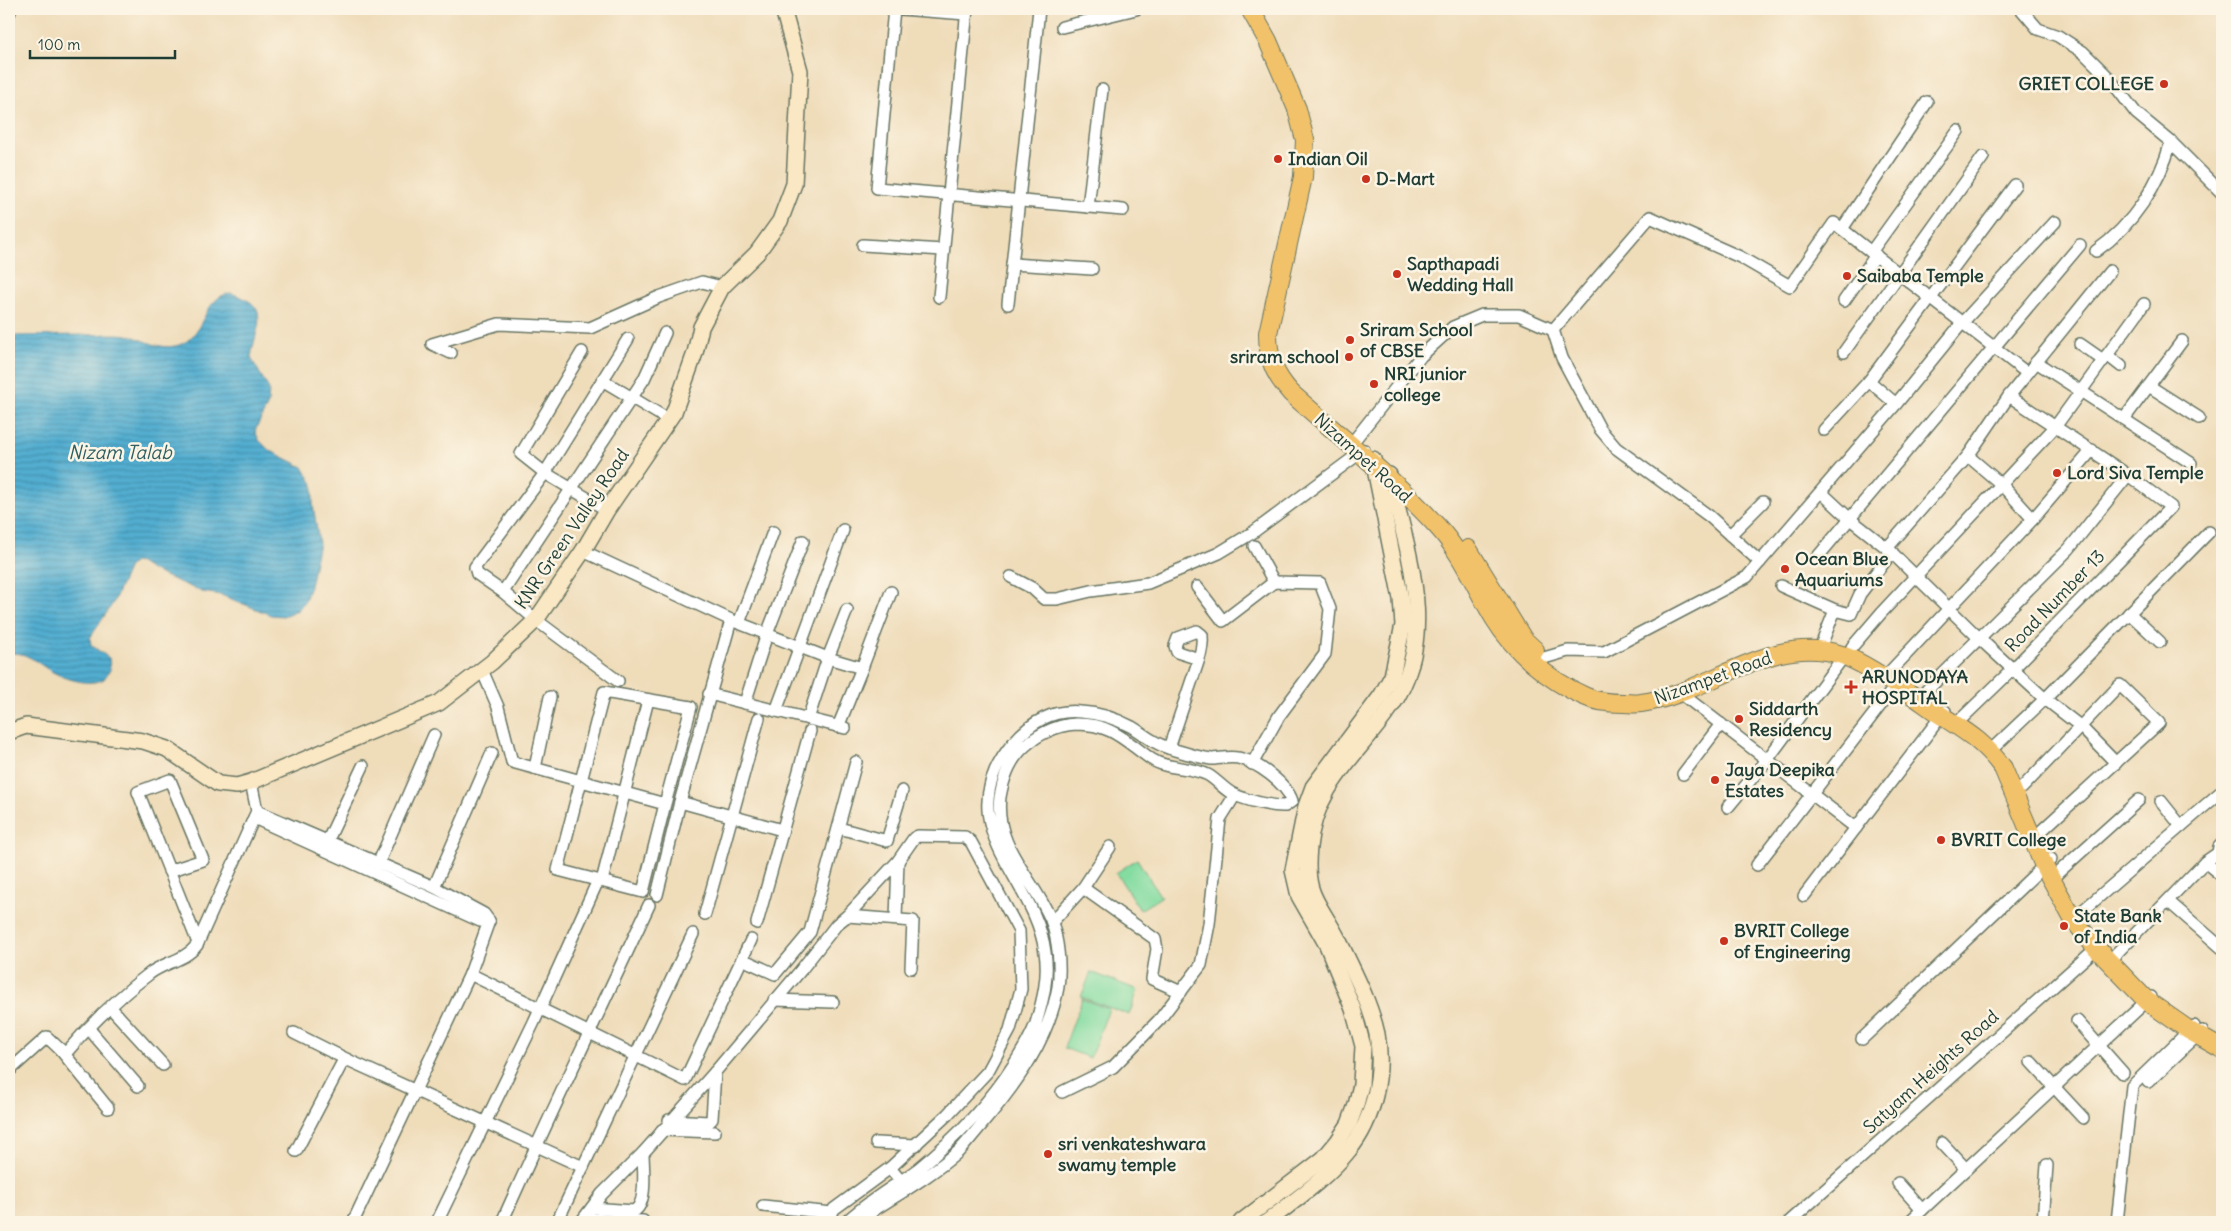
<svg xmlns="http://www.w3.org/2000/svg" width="2231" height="1231" viewBox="0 0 2231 1231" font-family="Delius,sans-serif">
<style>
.garden{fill:#84dca1;stroke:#528c6a}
.water{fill:url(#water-rules);stroke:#387582}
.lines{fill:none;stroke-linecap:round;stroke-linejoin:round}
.street-casing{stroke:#687563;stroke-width:14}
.secondary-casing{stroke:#687563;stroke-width:18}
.primary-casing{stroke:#687563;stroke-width:20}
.street{stroke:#fff;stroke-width:11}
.secondary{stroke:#fae7c3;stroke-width:15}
.primary{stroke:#f2c26a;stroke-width:18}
.poi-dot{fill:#c8321e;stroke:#fcf5e5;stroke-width:2}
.labels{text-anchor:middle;stroke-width:5;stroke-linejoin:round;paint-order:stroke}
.poi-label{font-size:18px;font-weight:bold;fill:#1f3d34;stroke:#fcf5e5;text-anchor:start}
.street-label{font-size:18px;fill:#1f3d34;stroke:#fcf5e5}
.water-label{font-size:19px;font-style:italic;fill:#2e5f63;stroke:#fcf5e5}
</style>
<defs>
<pattern id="water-rules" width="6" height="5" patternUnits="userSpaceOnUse" patternTransform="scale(1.25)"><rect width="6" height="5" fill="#52add0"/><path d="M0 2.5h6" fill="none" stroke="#438eaa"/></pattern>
</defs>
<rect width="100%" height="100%" fill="#fcf5e5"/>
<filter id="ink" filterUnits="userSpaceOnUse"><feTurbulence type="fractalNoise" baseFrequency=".02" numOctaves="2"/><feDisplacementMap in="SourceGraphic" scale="10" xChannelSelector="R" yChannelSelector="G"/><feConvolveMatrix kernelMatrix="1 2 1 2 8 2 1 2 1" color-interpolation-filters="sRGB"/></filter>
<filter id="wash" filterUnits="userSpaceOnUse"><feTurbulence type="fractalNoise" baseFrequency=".0096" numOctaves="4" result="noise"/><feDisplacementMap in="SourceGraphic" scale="20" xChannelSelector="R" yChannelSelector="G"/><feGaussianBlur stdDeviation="1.12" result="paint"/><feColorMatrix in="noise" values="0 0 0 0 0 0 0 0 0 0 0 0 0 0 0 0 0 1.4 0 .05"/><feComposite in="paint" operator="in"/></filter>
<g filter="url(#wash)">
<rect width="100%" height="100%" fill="#efdcb9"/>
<g class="garden">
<polygon points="1137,859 1161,897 1140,910 1116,873"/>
<polygon points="1091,972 1138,990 1129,1015 1081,997"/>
<polygon points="1082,999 1109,1009 1090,1058 1064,1048"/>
</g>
<path class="water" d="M230 293C275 306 255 327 251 358L269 389 268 404 255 431 259 440 269 450 303 467 313 484V504L319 543 310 586 305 601 298 610 283 616 271 615 221 595 202 592 151 570 140 563 134 562 129 567 113 603 90 638 91 645 109 658 110 670 104 679C90 687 65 679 51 671 38 664 26 650 9 654V336C34 336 60 335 85 335 99 335 114 333 127 335 145 339 159 351 179 345 205 337 202 298 230 293Z"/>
</g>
<g filter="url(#ink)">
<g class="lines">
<g class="street-casing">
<g id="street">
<polyline points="894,9 877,188 1123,210"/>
<polyline points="900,9 966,14"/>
<path d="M2021 9 2038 29 2058 36 2083 52 2109 78 2136 113 2171 142C2159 185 2133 225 2096 251"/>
<polyline points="9,14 11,9"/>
<polyline points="1062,27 1136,9"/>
<polyline points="1958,131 1871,252 2027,373"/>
<polyline points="2171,142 2222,193"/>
<polyline points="1088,207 1102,90"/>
<polyline points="863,245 943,250"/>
<polyline points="1871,252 1842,229 1927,102"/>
<polyline points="1012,264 1092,269"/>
<polyline points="939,297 967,9"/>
<polyline points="1844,301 1876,255"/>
<polyline points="1008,304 1039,9"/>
<polyline points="1553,330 1562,358 1600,429 1616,448 1709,516 1760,562"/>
<polyline points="2080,344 2103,360"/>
<polyline points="582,352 521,454 545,473 628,339"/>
<polyline points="1844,352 1983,157"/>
<polyline points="451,353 432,344 499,324 590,328 659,297 702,282 722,287"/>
<polyline points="2107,355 2121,366"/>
<polyline points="2036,362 2191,463"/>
<polyline points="602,380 669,420"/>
<polyline points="1869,381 1896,404"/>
<polyline points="2149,386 2199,418"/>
<polyline points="2124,419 2182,341"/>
<polyline points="1824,430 1869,381 2015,185"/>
<polyline points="1356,438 1421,356 1453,327 1482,315 1519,315 1553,330 1650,217 1740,257 1790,286 1834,223 1842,229"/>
<polyline points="1821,492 1850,519 1887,548 1980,639 2045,699 2080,726 2116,763"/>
<polyline points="607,510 545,473 475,567 477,574 503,592 536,620 618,681"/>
<polyline points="2033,519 2092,450"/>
<polyline points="1730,535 1763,502"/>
<polyline points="1254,546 1274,582"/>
<polyline points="1887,548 1968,456 2009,396 2110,271"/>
<polyline points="583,551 731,620 680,802 657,895"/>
<polyline points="1815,560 2080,245"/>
<polyline points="1011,577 1032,588 1044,599 1057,599 1091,591 1148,583 1219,553 1252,533 1364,450"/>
<polyline points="1781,586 1835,610 1822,643"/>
<polyline points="1197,587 1223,621 1274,582 1320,583 1330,609 1325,654 1279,716 1252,764"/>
<polyline points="503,592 644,379 665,333"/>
<polyline points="1835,610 1851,614 1860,594 1892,552"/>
<polyline points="2129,613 2160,642"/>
<polyline points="731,620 828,658 862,668 891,592"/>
<polyline points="739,623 773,532"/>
<polyline points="1852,647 1882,612 2055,427 2144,304"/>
<polyline points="1544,658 1568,651 1604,652 1747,577 1896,404 1962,323 2055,222"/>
<path d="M482 670 498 707 512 762C563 776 614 790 665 804L643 892 558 870 604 692 691 707 665 804"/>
<polyline points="1884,678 2033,519 2001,484 1968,456"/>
<polyline points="1679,692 1856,828"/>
<polyline points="709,694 845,728"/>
<polyline points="1918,699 2069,549 2128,475"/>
<polyline points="745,703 767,634 803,541"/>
<polyline points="776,711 843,530"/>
<polyline points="808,719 828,658 847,610"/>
<polyline points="1956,724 2013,669 2171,507 2128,475 2009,396"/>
<polyline points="838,727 862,668"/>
<path d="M1169 748 1198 662C1201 653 1203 644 1202 635L1197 631 1178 638 1175 646 1177 652 1199 659"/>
<polyline points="1990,751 2045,699 2209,532"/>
<polyline points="535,768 550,697"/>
<polyline points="1683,774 1721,724"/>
<polyline points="2022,788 2120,685 2159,723 2039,833"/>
<polyline points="2161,801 2181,826"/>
<polyline points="680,802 782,830"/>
<polyline points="1728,807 1767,760 1844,656"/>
<polyline points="257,811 434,887 484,914 489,921"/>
<polyline points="254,818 480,921 489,921"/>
<polyline points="839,828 887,841 902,791"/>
<polyline points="327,842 363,766"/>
<polyline points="2205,862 2218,853 2219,847 2222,844"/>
<polyline points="378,864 434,735"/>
<polyline points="1757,865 1900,680"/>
<polyline points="169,871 203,860 170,780 138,792 198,943"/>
<polyline points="2051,879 2139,800"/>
<polyline points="602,881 648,700"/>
<polyline points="434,887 492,753"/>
<polyline points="1083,888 1155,939 1157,949 1152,979 1181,992"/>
<polyline points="1804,896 1945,711"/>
<polyline points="2169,902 2222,948"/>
<polyline points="705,914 759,718"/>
<polyline points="847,916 913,921 911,968"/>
<polyline points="896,919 898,861"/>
<polyline points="2073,919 2222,791"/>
<polyline points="1052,922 1083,888 1110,847"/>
<polyline points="757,923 810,731"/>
<polyline points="751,940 742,959 775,974 810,932 856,762"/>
<polyline points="2109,961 2205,862 2222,876"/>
<polyline points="470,974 685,1080 742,959"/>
<polyline points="774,1000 833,1002"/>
<polyline points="111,1008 163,1065"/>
<polyline points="2077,1021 2123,1073"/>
<polyline points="89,1029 138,1086"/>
<polyline points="294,1033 348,1060"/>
<polyline points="1862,1039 2051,859"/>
<polyline points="60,1049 108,1108"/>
<polyline points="2031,1062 2083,1118"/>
<path d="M9 1071 47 1037 65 1054C88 1027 120 996 149 974 164 962 185 961 197 945L257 811 251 782"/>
<polyline points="2148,1082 2202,1031"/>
<polyline points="1062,1092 1113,1067 1160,1019 1201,965 1209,924 1220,819 1235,795"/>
<polyline points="669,1120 709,1122 712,1119 715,1072"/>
<polyline points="662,1130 715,1132"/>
<polyline points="876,1143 916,1145"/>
<polyline points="1942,1143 1966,1169"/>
<polyline points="296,1151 341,1065 344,1061 348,1060 583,1167"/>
<polyline points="1898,1183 1922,1210"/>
<polyline points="763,1206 832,1213"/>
<path d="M592 1208 634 1211C648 1204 643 1167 643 1153"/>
<polyline points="584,1219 643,1221"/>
<polyline points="353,1222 470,974 489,921"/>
<polyline points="437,1222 534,1022 595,887"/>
<path d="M502 1222C549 1116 600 1011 649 905"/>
<polyline points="557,1222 693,934"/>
<polyline points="581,1222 602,1194 643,1153 715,1072 801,970 837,924 847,916 898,861 914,838 918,836 965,837 971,842 1019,931 1021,989 1010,1030 988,1071 947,1115 890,1168 900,1180"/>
<polyline points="827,1222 834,1209 890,1168"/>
<path d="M846 1222C868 1201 894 1187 918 1169 956 1138 989 1104 1015 1063 1023 1050 1031 1037 1036 1023 1043 1000 1049 976 1045 952 1035 875 944 825 1014 742 1031 722 1054 709 1081 712 1098 713 1117 719 1132 727 1140 732 1147 738 1155 742 1165 748 1178 751 1189 754 1196 756 1204 758 1211 759 1219 759 1229 756 1238 758 1256 761 1287 784 1292 801L1285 806C1273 807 1246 800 1235 795 1225 791 1217 780 1208 775 1191 766 1167 770 1151 759 1124 740 1112 724 1076 724 1055 725 1034 736 1020 751 1008 764 1003 780 1000 797 994 847 1033 877 1051 920 1058 939 1061 966 1058 987 1049 1039 1017 1083 983 1123 975 1132 967 1143 958 1152 933 1174 902 1192 874 1210L863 1222"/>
<polyline points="1789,1222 2101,944"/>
<polyline points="1909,1222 2151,997"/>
<polyline points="2043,1222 2047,1165"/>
<polyline points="2117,1222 2132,1086 2194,1026"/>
</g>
</g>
<g class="secondary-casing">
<g id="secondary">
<polyline points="9,732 26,726 143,741 167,749 218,784 237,786 251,782 439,703 492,662 536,620 583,551 607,510 674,412 695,353 701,327 722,287 757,253 780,221 794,184 800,71 783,9"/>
<polyline points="1241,1222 1323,1159 1338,1141 1349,1124 1356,1105 1361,1085 1363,1046 1353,1009 1327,945 1299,896 1293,870 1306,806 1313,787 1381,696 1392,676 1403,625 1401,599 1373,459"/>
<path d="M1267 1222C1295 1200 1326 1179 1349 1150 1374 1120 1384 1073 1377 1034 1370 1002 1353 970 1339 941 1318 900 1304 897 1309 847 1315 785 1358 755 1391 707 1440 636 1407 550 1389 475"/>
</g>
</g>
<g class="primary-casing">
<g id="primary">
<path d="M1250 9 1268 41 1297 109 1305 140 1303 177 1268 333C1268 359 1274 374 1291 393 1340 437 1393 478 1437 526 1462 553 1475 587 1494 618 1514 651 1548 680 1584 696 1596 702 1610 703 1623 703 1629 703 1636 704 1641 703 1709 694 1771 631 1842 655 1865 663 1888 681 1909 693 1920 700 1931 709 1942 716 1968 733 1984 742 2003 768L2044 866 2073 919 2096 948 2147 1001 2190 1031 2222 1049"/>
<polyline points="1468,549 1523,639 1535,650"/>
</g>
</g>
<use href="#street" class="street"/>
<use href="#secondary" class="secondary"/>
<use href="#primary" class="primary"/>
</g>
</g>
<g class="poi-dot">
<circle cx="2164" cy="84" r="5"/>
<circle cx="1278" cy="159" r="5"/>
<circle cx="1366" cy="179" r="5"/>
<circle cx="1397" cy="274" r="5"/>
<circle cx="1847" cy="276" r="5"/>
<circle cx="1350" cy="340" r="5"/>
<circle cx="1349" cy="357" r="5"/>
<circle cx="1374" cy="384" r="5"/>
<circle cx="2057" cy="473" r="5"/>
<circle cx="1785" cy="569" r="5"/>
<path d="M1848.5 679.5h5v5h5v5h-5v5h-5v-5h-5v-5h5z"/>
<circle cx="1739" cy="719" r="5"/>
<circle cx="1715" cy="780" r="5"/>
<circle cx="1941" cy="840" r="5"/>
<circle cx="2064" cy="926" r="5"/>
<circle cx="1724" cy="941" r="5"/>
<circle cx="1048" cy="1154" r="5"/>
</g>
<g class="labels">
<g class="poi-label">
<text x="2154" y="90" text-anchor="end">GRIET COLLEGE</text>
<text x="1288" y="165">Indian Oil</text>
<text x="1376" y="185">D-Mart</text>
<text x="1407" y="270">Sapthapadi<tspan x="1407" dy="21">Wedding Hall</tspan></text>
<text x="1857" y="282">Saibaba Temple</text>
<text x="1360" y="336">Sriram School<tspan x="1360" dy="21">of CBSE</tspan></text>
<text x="1339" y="363" text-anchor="end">sriram school</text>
<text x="1384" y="380">NRI junior<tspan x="1384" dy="21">college</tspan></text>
<text x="2067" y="479">Lord Siva Temple</text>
<text x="1795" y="565">Ocean Blue<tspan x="1795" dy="21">Aquariums</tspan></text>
<text x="1862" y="683">ARUNODAYA<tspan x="1862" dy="21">HOSPITAL</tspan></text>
<text x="1749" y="715">Siddarth<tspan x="1749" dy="21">Residency</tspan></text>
<text x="1725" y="776">Jaya Deepika<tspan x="1725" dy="21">Estates</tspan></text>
<text x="1951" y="846">BVRIT College</text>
<text x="2074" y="922">State Bank<tspan x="2074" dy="21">of India</tspan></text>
<text x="1734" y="937">BVRIT College<tspan x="1734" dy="21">of Engineering</tspan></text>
<text x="1058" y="1150">sri venkateshwara<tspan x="1058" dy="21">swamy temple</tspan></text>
</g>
<g class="street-label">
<text transform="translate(1363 458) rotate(42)" y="6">Nizampet Road</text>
<text transform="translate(572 529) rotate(-56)" y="6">KNR Green Valley Road</text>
<text transform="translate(2055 601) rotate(-46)" y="6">Road Number 13</text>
<text transform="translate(1713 678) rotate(-20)" y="6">Nizampet Road</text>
<text transform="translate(1931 1072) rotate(-42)" y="6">Satyam Heights Road</text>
</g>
<g class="water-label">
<text x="120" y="459">Nizam Talab</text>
</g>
</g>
<rect width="2231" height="1231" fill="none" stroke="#fcf5e5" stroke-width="30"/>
<path d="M30 50v8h145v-8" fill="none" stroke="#1f3d34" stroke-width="2.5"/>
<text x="38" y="50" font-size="15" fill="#1f3d34" stroke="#fcf5e5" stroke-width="4" paint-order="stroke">100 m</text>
</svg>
